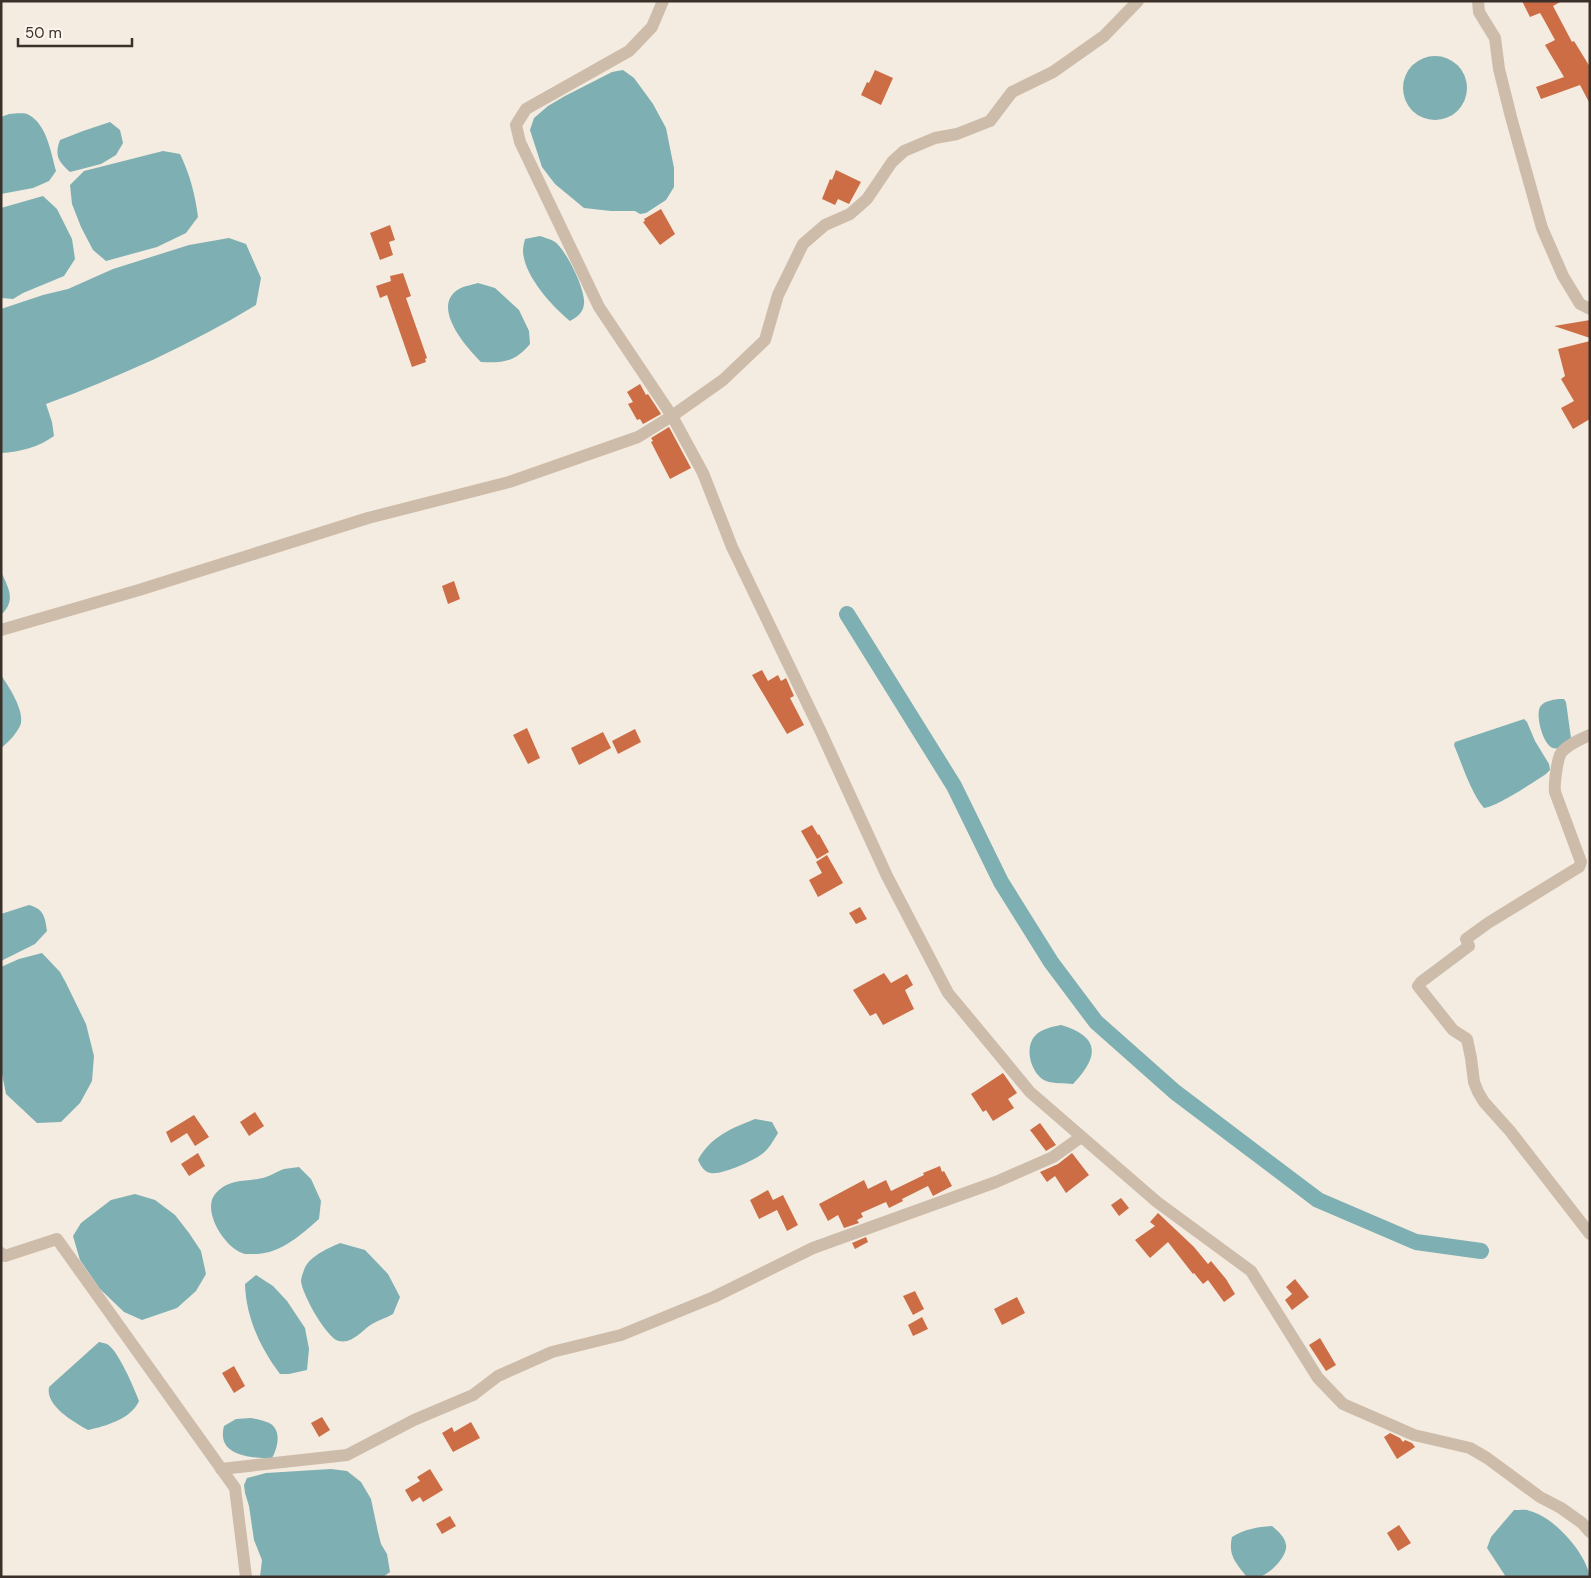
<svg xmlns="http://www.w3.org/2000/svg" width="1591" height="1578" viewBox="0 0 1591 1578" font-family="'DM Sans',sans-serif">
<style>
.water{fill:#7dafb3}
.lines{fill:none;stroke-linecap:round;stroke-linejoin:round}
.canal{stroke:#7dafb3;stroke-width:16}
.building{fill:#cc6d46}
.minor{stroke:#cebcaa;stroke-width:12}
</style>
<rect width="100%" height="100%" fill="#f4ece0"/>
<g class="water">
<circle cx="1435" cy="88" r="32"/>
<polygon points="623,70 634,78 653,104 666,128 674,168 674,187 666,200 646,213 640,214 635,211 611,211 584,208 555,184 542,167 530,130 534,118 548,106 565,96 612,72"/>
<path d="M9 114C15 114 24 112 29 115 47 125 51 153 56 171L49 181 33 188 1 194V117Z"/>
<path d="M110 122 120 130 123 143 116 155 101 164 70 172C59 162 54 156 60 140L83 131Z"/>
<path d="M163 151 180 154C190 175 195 194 198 217L186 233 157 247 106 261 93 250 81 227 72 204 70 185 84 171Z"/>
<polygon points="43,196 57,209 72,239 75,259 64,276 23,293 13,299 1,298 1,208"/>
<path d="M540 236C545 238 551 239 555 242 566 250 586 290 584 304 583 313 577 317 570 321 552 306 524 276 523 251 523 247 524 243 525 239Z"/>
<path d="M229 238 246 244 261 278 256 305C190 345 119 377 46 404L52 422 54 436C39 447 20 452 1 453V309L43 295 68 289 113 269 189 245Z"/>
<path d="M478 283 495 288 519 310 529 331 530 344C515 362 503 363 481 362 466 347 430 306 459 289 464 286 472 285 478 283Z"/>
<path d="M1 571C8 588 17 600 1 615Z"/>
<path d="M1 675C9 687 23 708 21 723 19 731 8 743 1 748Z"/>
<path d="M1558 699H1564L1566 702 1571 738C1567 741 1563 746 1559 748 1544 754 1535 715 1540 707 1544 701 1552 700 1558 699Z"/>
<path d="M1524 719 1527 722 1535 741 1549 764 1550 770 1546 774C1534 782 1496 807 1484 808 1471 793 1462 764 1454 745L1455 742Z"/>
<path d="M29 905C44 909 45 917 47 931L35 944 1 961V914Z"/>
<polygon points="42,953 60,972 66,983 86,1024 94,1056 92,1081 80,1103 61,1122 37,1123 6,1094 1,1069 1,967 19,959"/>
<path d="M1061 1025C1101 1037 1099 1057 1073 1084 1065 1083 1054 1084 1046 1081 1032 1075 1024 1050 1034 1037 1040 1029 1052 1027 1061 1025Z"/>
<path d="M755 1119 772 1122 778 1133C773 1141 769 1149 762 1154 753 1161 722 1175 711 1173 704 1172 701 1166 698 1160 710 1137 732 1128 755 1119Z"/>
<path d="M299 1167 311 1179 321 1201 319 1219C302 1234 281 1253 257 1254 254 1254 249 1254 245 1254 226 1250 200 1210 216 1193 231 1177 248 1183 266 1177 272 1175 278 1171 284 1169 289 1168 294 1168 299 1167Z"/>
<polygon points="135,1194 155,1200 175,1215 189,1233 201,1251 206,1274 196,1291 177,1308 142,1320 124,1312 100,1289 80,1260 73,1236 81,1223 111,1200"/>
<path d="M340 1243 365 1250 388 1274 400 1297 393 1314C386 1318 379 1320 372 1324 362 1330 353 1344 339 1341 327 1339 302 1294 301 1281 301 1278 303 1273 304 1270 309 1256 327 1249 340 1243Z"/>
<path d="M256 1275 273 1286 287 1301 305 1328 309 1349 307 1370 289 1374H280C260 1348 246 1317 245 1284Z"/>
<path d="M99 1342C102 1343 105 1343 107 1344 118 1350 134 1388 139 1401 131 1419 106 1426 88 1430 74 1422 45 1406 49 1387Z"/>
<path d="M251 1418C257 1419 266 1421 271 1424 282 1432 277 1449 272 1458 251 1458 216 1456 224 1426L236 1419Z"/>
<polygon points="331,1469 347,1471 361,1482 371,1499 378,1532 381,1544 387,1554 390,1572 383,1577 260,1577 262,1560 254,1540 249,1506 245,1493 244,1485 247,1478 266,1473"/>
<path d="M1514 1510C1519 1510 1526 1509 1530 1511 1554 1517 1586 1553 1590 1577H1506L1487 1548 1491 1537Z"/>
<path d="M1272 1526C1278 1531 1285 1537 1286 1545 1288 1556 1269 1575 1259 1577 1255 1577 1250 1577 1246 1576 1235 1562 1228 1555 1232 1537 1245 1529 1257 1527 1272 1526Z"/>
</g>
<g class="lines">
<polyline class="canal" points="847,614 954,786 1001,882 1051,962 1096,1022 1175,1092 1318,1200 1416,1242 1481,1251"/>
</g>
<g class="building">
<polygon points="1522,1 1562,1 1553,6 1572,42 1574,41 1590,67 1590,104 1580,85 1541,99 1536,87 1564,77 1545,45 1555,40 1543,18 1540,13 1530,17"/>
<polygon points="875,70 893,78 881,105 861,95 867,82 869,83"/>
<polygon points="836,170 861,182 849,204 838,199 835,205 822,199 830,179 832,180"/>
<polygon points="661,209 675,234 660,245 643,222 645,221 644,219"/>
<polygon points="390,225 395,240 389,242 393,255 380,260 370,233"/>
<polygon points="403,273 411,296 406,298 427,358 425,359 426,362 412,367 387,295 380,298 376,286 391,281 390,276"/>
<polygon points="1590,320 1590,338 1554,326"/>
<polygon points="1590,341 1590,419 1573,429 1561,408 1574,401 1561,379 1565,376 1558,349"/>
<polygon points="640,384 646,395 648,394 661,414 643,424 640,419 637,420 628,404 633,402 627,392"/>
<polygon points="669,427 691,468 670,479 651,442 653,441 651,438"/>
<polygon points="454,581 460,599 448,604 442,586"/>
<polygon points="762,670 768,681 778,675 781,681 786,678 794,696 790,698 804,725 787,734 752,675"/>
<polygon points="527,728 540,758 528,764 513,735"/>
<polygon points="635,729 641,742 618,754 612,741"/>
<polygon points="603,732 611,748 579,765 571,748"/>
<polygon points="812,825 818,835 819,834 829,852 817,859 801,831"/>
<polygon points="827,855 843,883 818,897 809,880 822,873 816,862"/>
<polygon points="860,907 867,919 856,924 849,913"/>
<polygon points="884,973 891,983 907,974 913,985 905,990 914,1009 883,1025 876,1013 870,1016 853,990"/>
<polygon points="1003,1073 1017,1093 1008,1099 1014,1108 993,1121 986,1110 983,1112 971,1094"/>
<polygon points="255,1112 264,1126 249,1136 240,1122"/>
<polygon points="194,1115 209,1137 195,1146 187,1133 171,1143 166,1132"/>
<polygon points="1040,1123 1056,1145 1046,1151 1030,1130"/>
<polygon points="198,1153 205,1166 189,1176 181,1164"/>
<polygon points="1072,1153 1089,1175 1066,1193 1055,1176 1047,1182 1040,1172 1058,1164"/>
<polygon points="940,1166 942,1172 944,1171 952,1186 933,1196 928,1186 902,1199 903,1201 889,1208 886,1202 861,1213 863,1217 857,1220 859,1223 844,1228 838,1215 828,1221 819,1204 864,1180 868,1189 886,1180 891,1191 924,1175 923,1173"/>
<polygon points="768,1190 773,1200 783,1195 798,1225 787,1231 777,1210 759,1219 750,1200"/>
<polygon points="1121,1198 1129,1208 1119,1216 1111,1205"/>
<polygon points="1158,1213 1194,1247 1208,1264 1211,1261 1226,1279 1235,1294 1224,1302 1208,1280 1203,1284 1194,1273 1193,1274 1168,1242 1150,1258 1135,1240 1155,1226 1150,1222"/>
<polygon points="866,1237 868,1242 855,1249 852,1243"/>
<polygon points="1295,1279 1309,1297 1292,1310 1285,1300 1292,1294 1286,1287"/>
<polygon points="915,1291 924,1309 913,1315 903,1296"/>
<polygon points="1017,1297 1025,1313 1002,1325 994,1309"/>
<polygon points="922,1317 928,1329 913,1336 908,1325"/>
<polygon points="1320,1338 1336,1365 1326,1371 1309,1345"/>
<polygon points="234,1366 245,1386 234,1393 222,1373"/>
<polygon points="322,1417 330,1430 319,1437 311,1423"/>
<polygon points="471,1422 480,1438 453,1452 442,1433 452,1427 454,1432"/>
<polygon points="1390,1433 1400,1438 1403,1442 1405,1440 1412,1443 1415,1447 1397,1459 1384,1437"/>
<polygon points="430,1469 443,1490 423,1502 420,1497 412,1502 405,1490 420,1481 417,1477"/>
<polygon points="450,1516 456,1526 442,1534 436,1524"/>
<polygon points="1399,1525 1411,1543 1398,1551 1387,1533"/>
</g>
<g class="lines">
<g class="minor">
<polyline points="1138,1 1104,36 1053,72 1012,92 990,121 957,134 935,138 904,151 892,162 867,199 850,214 825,225 803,244 778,295 765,340 723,380 672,416 703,473 732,547 821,732 887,876 948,993 1030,1092 1157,1202 1251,1271 1318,1378 1343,1404 1414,1435 1470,1448 1487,1458 1540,1497 1561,1508 1582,1523 1590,1532"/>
<polyline points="1478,1 1479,12 1495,38 1499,69 1511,117 1542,228 1563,276 1580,304 1590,309"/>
<polyline points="1,630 139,590 368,518 509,482 638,437 672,416 599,307 520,142 516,125 526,109 629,51 652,27 663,1"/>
<path d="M1590 735C1581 739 1564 746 1560 755 1557 762 1554 784 1555 792L1581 862 1579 867 1488 923 1466 939 1469 946 1421 982 1418 986 1453 1030 1467 1039 1471 1058 1474 1082 1478 1092 1484 1102 1510 1131 1590 1234"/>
<polyline points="1,1253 5,1256 57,1239 235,1488 246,1577"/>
<polyline points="221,1469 347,1455 414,1420 473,1395 498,1376 552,1352 621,1335 714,1297 813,1248 996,1182 1053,1157 1081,1137"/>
</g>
</g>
<rect width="1591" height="1578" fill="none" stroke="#3b302a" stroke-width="5"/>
<path d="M18 38v8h114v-8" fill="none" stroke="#3b302a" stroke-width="2.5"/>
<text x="25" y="38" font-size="15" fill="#3b302a" stroke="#fbf5ed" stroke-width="4" paint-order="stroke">50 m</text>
</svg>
